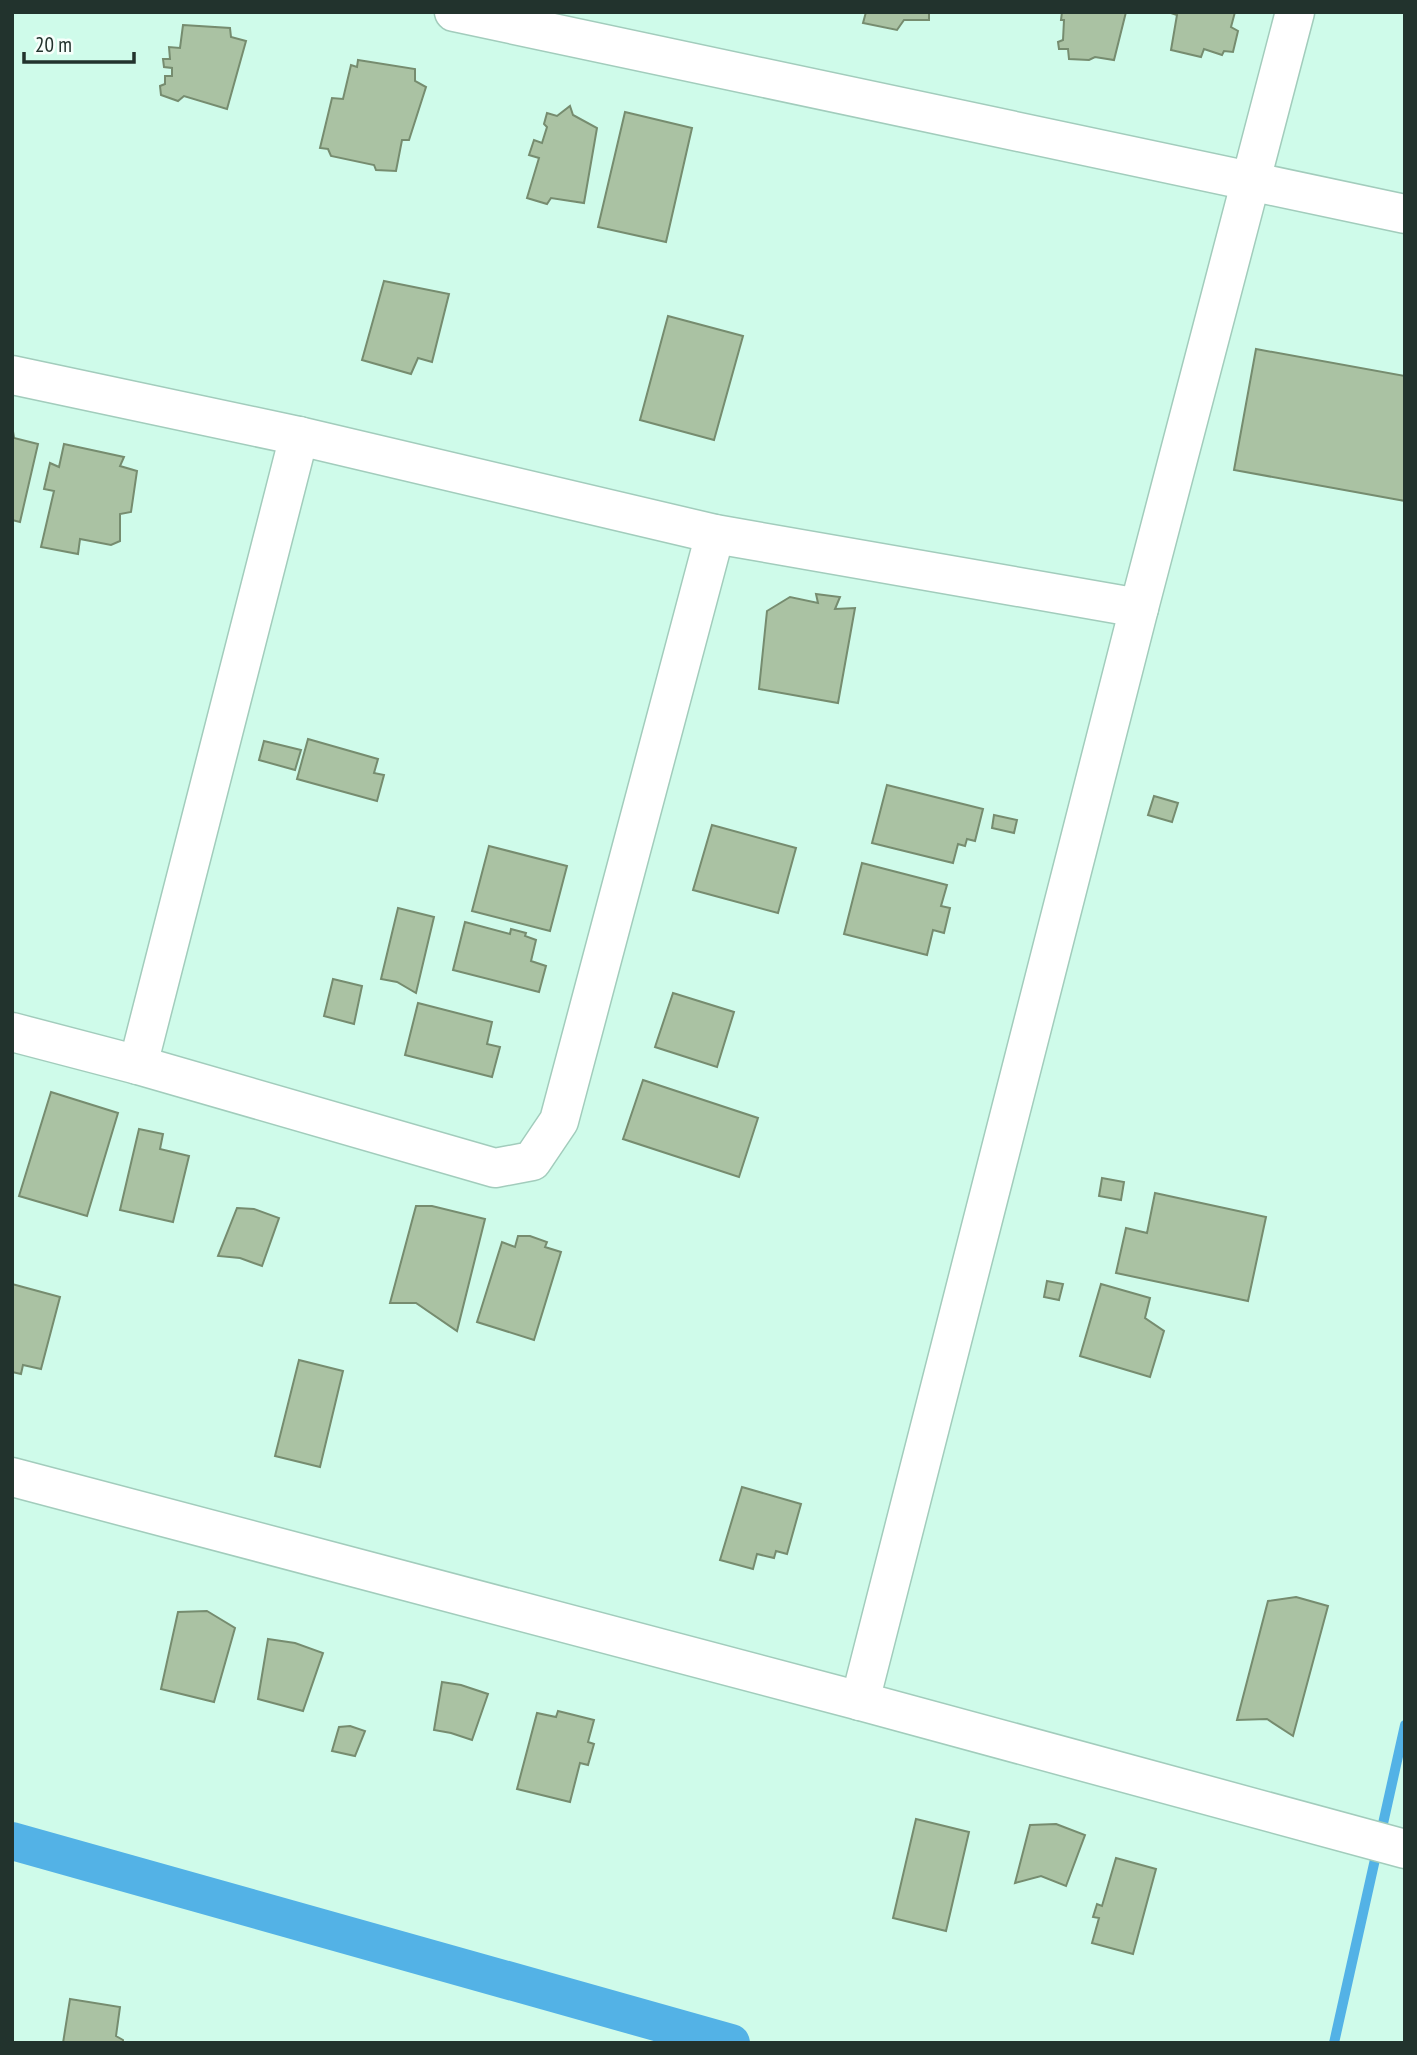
<svg xmlns="http://www.w3.org/2000/svg" width="1417" height="2055" viewBox="0 0 1417 2055" font-family="'PT Sans Narrow',sans-serif">
<style>
.lines{fill:none;stroke-linecap:round;stroke-linejoin:round}
.stream{stroke:#53b2e6;stroke-width:10}
.canal{stroke:#53b2e6;stroke-width:38}
.building{fill:#aac2a3;stroke:#768c6f;stroke-width:2}
.street-casing{stroke:#a2ccbc;stroke-width:41}
.street{stroke:#fff;stroke-width:38}
</style>
<rect width="100%" height="100%" fill="#cffbea"/>
<g class="lines">
<polyline class="stream" points="1334,2043 1405,1725"/>
<polyline class="canal" points="12,1841 731,2043"/>
</g>
<g class="building">
<polygon points="866,12 929,12 929,20 904,20 897,30 863,23"/>
<polygon points="1062,12 1126,12 1114,60 1095,57 1089,60 1069,59 1068,49 1059,49 1058,42 1063,40 1064,20 1061,20"/>
<polygon points="1168,12 1235,12 1231,27 1238,31 1233,52 1224,51 1222,55 1204,49 1201,57 1171,50 1177,15"/>
<polygon points="183,25 230,28 231,37 246,41 227,109 184,96 178,101 161,95 160,86 165,84 165,76 172,76 172,68 164,67 163,59 170,59 169,47 180,48"/>
<polygon points="358,60 415,69 415,81 426,87 409,140 402,140 396,171 376,170 374,165 331,156 328,149 320,148 332,98 343,99 351,65 357,67"/>
<polygon points="570,106 573,115 597,128 584,203 551,198 547,204 527,198 539,158 529,155 534,140 542,143 547,127 544,124 547,113 557,116"/>
<polygon points="625,112 692,128 666,242 598,227"/>
<polygon points="384,281 449,294 432,362 418,358 411,374 362,360"/>
<polygon points="668,316 743,336 714,440 640,420"/>
<polygon points="1256,349 1405,376 1405,501 1234,470"/>
<polygon points="12,425 14,438 38,444 20,522 12,520"/>
<polygon points="64,444 124,457 120,466 137,471 131,512 120,514 120,541 111,545 80,539 78,554 41,547 54,491 44,489 50,463 59,467"/>
<polygon points="816,594 840,597 835,609 855,608 838,703 759,689 767,611 790,597 818,603"/>
<polygon points="308,739 378,759 374,773 384,775 377,801 297,779"/>
<polygon points="264,741 301,750 295,770 259,760"/>
<polygon points="887,785 983,809 975,841 967,839 965,846 958,844 953,863 872,843"/>
<polygon points="1154,796 1178,803 1172,822 1148,815"/>
<polygon points="994,815 1017,820 1014,833 992,828"/>
<polygon points="712,825 796,848 778,913 693,890"/>
<polygon points="489,846 567,866 550,931 472,911"/>
<polygon points="862,863 947,885 941,906 950,908 944,933 933,930 927,955 844,934"/>
<polygon points="398,908 434,917 416,993 397,982 381,979"/>
<polygon points="465,922 510,934 511,929 526,933 525,936 536,940 531,961 546,966 539,992 453,970"/>
<polygon points="333,979 362,986 354,1024 324,1016"/>
<polygon points="673,993 734,1012 717,1067 655,1047"/>
<polygon points="418,1003 492,1022 487,1044 500,1047 492,1077 405,1055"/>
<polygon points="643,1080 758,1118 739,1177 623,1139"/>
<polygon points="51,1092 118,1113 87,1216 19,1196"/>
<polygon points="139,1129 163,1134 160,1149 189,1156 173,1222 120,1210"/>
<polygon points="1102,1178 1124,1182 1121,1200 1099,1196"/>
<polygon points="1155,1193 1266,1217 1248,1301 1116,1273 1126,1228 1147,1233"/>
<polygon points="416,1206 432,1206 485,1219 457,1331 416,1303 390,1303"/>
<polygon points="237,1208 254,1209 279,1218 262,1266 240,1258 218,1256"/>
<polygon points="518,1236 530,1236 547,1242 545,1247 561,1252 534,1340 477,1322 502,1242 515,1247"/>
<polygon points="1047,1281 1063,1284 1059,1300 1044,1297"/>
<polygon points="12,1284 60,1297 41,1369 23,1365 21,1374 12,1372"/>
<polygon points="1101,1284 1150,1298 1145,1318 1164,1331 1150,1377 1080,1356"/>
<polygon points="299,1360 343,1371 320,1467 275,1456"/>
<polygon points="742,1487 801,1504 787,1554 776,1551 774,1558 757,1554 753,1569 720,1560"/>
<polygon points="1296,1597 1328,1606 1293,1736 1267,1719 1237,1720 1268,1601"/>
<polygon points="207,1611 235,1628 214,1702 161,1689 178,1612"/>
<polygon points="268,1639 295,1643 323,1653 303,1711 258,1699"/>
<polygon points="442,1682 461,1685 488,1694 472,1740 451,1733 434,1730"/>
<polygon points="558,1711 594,1720 588,1742 594,1744 588,1765 580,1763 570,1802 517,1789 537,1713 556,1717"/>
<polygon points="350,1726 365,1731 355,1756 332,1751 339,1727"/>
<polygon points="916,1819 969,1832 946,1931 893,1918"/>
<polygon points="1056,1824 1085,1835 1066,1886 1041,1876 1015,1883 1030,1825"/>
<polygon points="1116,1858 1156,1869 1133,1954 1092,1943 1099,1918 1093,1917 1097,1904 1102,1906"/>
<polygon points="70,1999 120,2007 116,2036 123,2040 123,2043 63,2043"/>
</g>
<g class="lines">
<g class="street-casing">
<g id="street">
<polyline points="454,12 1405,214"/>
<polyline points="12,375 299,436 715,534 1139,608"/>
<polyline points="12,1032 138,1065 495,1168 532,1161 559,1121 715,534"/>
<polyline points="138,1065 299,436"/>
<polyline points="12,1477 860,1701 1405,1849"/>
<polyline points="860,1701 1139,608 1295,12"/>
</g>
</g>
<use href="#street" class="street"/>
</g>
<rect width="1417" height="2055" fill="none" stroke="#22332d" stroke-width="28"/>
<path d="M24 52v10h110v-10" fill="none" stroke="#22332d" stroke-width="3.5"/>
<text x="35" y="52" font-size="21" fill="#22332d" stroke="#f6fffb" stroke-width="5" paint-order="stroke">20 m</text>
</svg>
